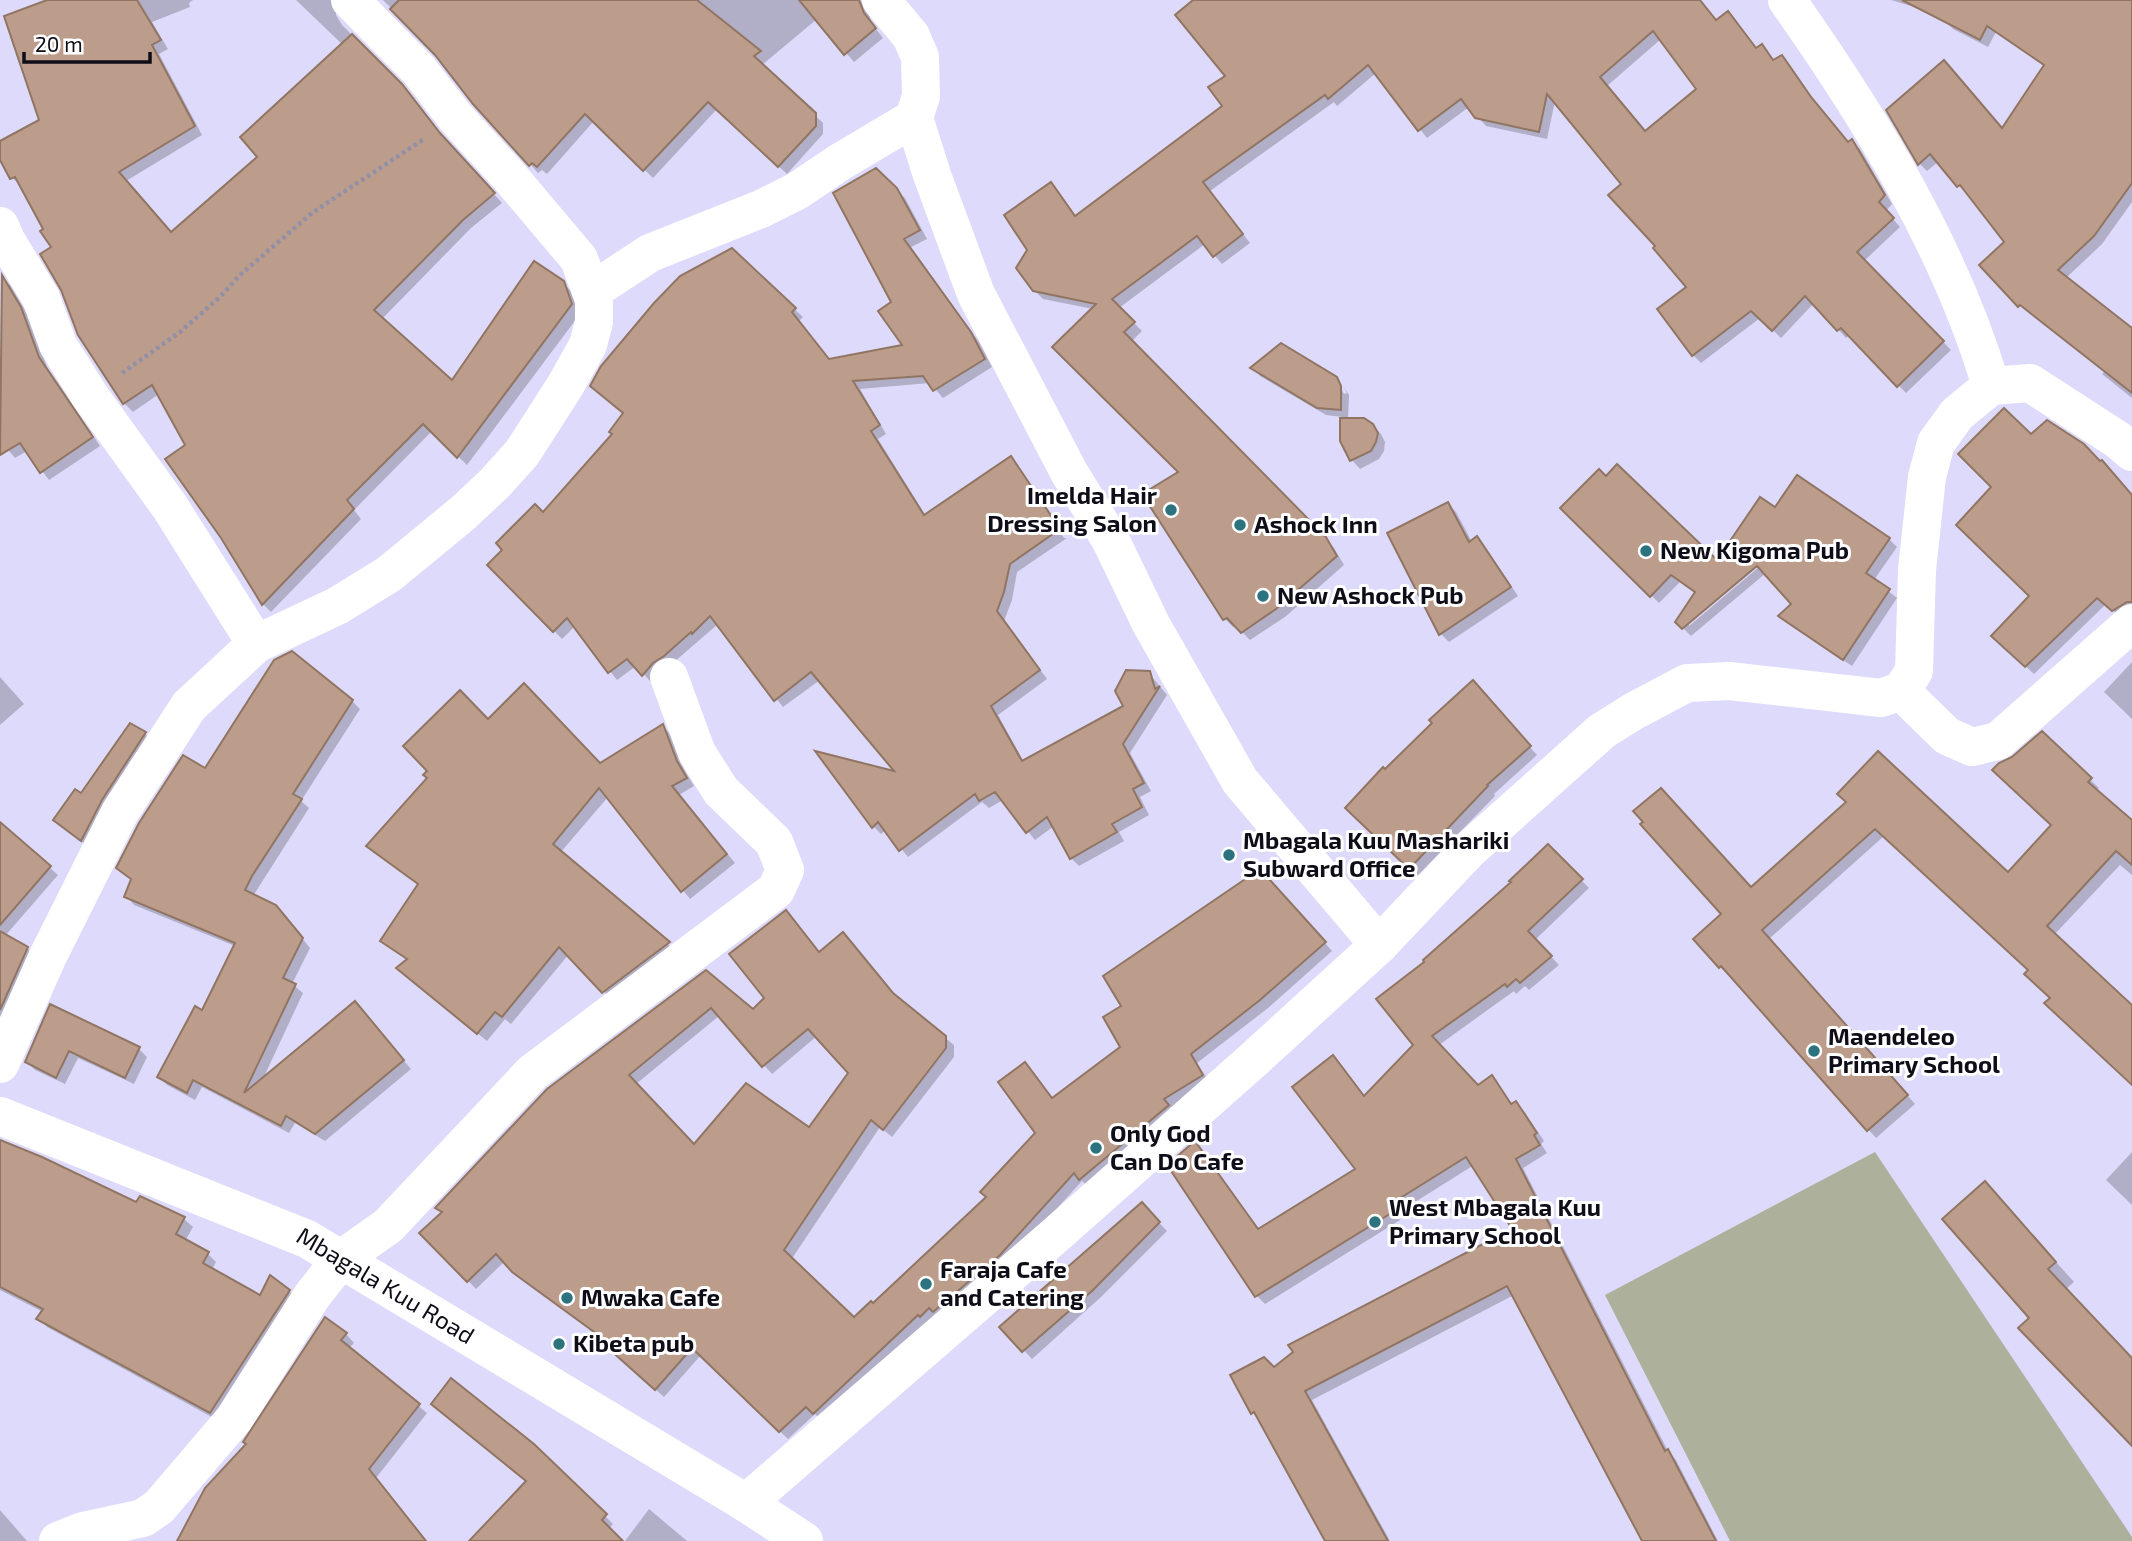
<svg xmlns="http://www.w3.org/2000/svg" width="2132" height="1541" viewBox="0 0 2132 1541" font-family="'Exo 2',sans-serif">
<style>
.green{fill:#adb19c}
.shadow{fill:#0003;fill-rule:evenodd}
.building{fill:#bc9d8b;stroke:#917563;stroke-width:2;fill-rule:evenodd}
.lines{fill:none;stroke-linecap:round;stroke-linejoin:round}
.path{stroke:#928fa8;stroke-width:4.5;stroke-dasharray:3.5 3.5;stroke-linecap:butt}
.minor{stroke:#fff;stroke-width:38}
.poi-dot{fill:#2c737f;stroke:#fff;stroke-width:2.5}
.labels{text-anchor:middle;stroke-width:6;stroke-linejoin:round;paint-order:stroke}
.poi-label{font-size:24px;font-weight:bold;fill:#0f0d18;stroke:#fff;text-anchor:start}
.street-label{font-size:24px;fill:#0f0d18;stroke:#fff}
</style>
<rect width="100%" height="100%" fill="#dedafb"/>
<polygon class="green" points="1875,1152 2132,1537 2132,1541 1730,1541 1605,1295"/>
<g class="shadow">
<polygon points="51,0 193,0 189,3 190,7 152,22 168,49 159,54 202,135 126,181 171,234 259,157 343,45 296,0 338,0 336,15 342,25 411,95 448,143 502,203 471,228 382,319 452,383 563,283 572,292 580,314 467,465 432,431 354,510 361,519 271,612 263,604 187,445 159,394 133,412 124,403 45,230 22,186 12,178 0,157 0,143 41,121"/>
<polygon points="383,0 860,0 868,11 872,24 883,38 854,62 817,19 762,65 823,123 823,134 787,174 717,109 653,178 594,121 547,174 542,170 538,173 530,164 436,53"/>
<path d="M1198 0H1700L1717 22 1728 13 1757 49 1762 46 1775 61 1782 57 1790 65 1819 107 1849 144 1852 141 1860 149 1892 204 1886 211 1900 227 1864 261 1951 350 1906 393 1850 335 1846 338 1814 303 1781 338 1760 318 1701 363 1693 355 1689 288 1657 247 1623 184 1555 101 1547 139 1486 126 1469 107 1427 138 1376 73 1337 106 1334 102 1210 191 1250 243 1222 264 1205 244 1119 308 1142 331 1131 342 1334 548 1344 565 1285 617 1250 640 1236 626 1233 627 1224 618 1180 472 1093 309 1043 299 1034 290 1029 250 1051 184 1077 217 1224 106 1227 76ZM1661 39 1699 89 1645 133 1607 86Z"/>
<polygon points="1891,0 2132,0 2132,202 2102,244 2066,278 2132,330 2132,398 2102,374 2105,371 1968,193 1967,194 1959,186 1938,162 1927,171 1920,164 1888,111 2003,130 2045,66 1996,32 1988,47 1953,29 1945,21 1947,17"/>
<polygon points="876,171 905,198 927,239 911,247 979,342 992,367 943,398 930,383 860,389 886,434 878,439 926,516 1011,459 1018,465 1015,465 1064,538 1067,538 1017,572 1012,600 1004,621 1047,679 998,715 1024,762 1125,707 1149,673 1167,695 1130,753 1151,791 1140,797 1149,815 1119,832 1124,841 1079,866 1071,858 1054,826 1035,840 1003,800 989,808 982,802 908,857 886,830 881,834 873,826 899,774 820,680 783,707 718,624 651,682 636,666 617,680 575,626 562,639 490,565 543,515 614,434 731,250 803,317 799,321 830,361 905,347 893,303"/>
<polygon points="1,277 10,285 29,317 47,367 100,446 49,480 27,451 15,458 0,440"/>
<polygon points="1253,368 1337,380 1344,394 1347,393 1343,386 1349,395 1348,420 1372,425 1381,434 1385,442 1384,451 1379,459 1360,469 1352,460 1341,440 1342,417 1326,415 1260,376"/>
<polygon points="2031,437 2132,496 2132,612 2121,618 2106,604 2034,674 2002,644 2031,596 1994,487"/>
<polygon points="1448,504 1456,512 1472,542 1477,538 1485,547 1518,596 1449,642 1441,634 1389,534"/>
<path d="M1563 508 1717 563 1776 509 1889 539 1897 547 1874 580 1897 598 1852 666 1789 624 1781 616 1793 604 1766 573 1691 636 1677 622 1696 594 1680 582 1659 603ZM1763 559 1765 562 1689 626V621Z"/>
<polygon points="2132,662 2132,719 2104,692"/>
<polygon points="0,677 24,704 0,725"/>
<polygon points="1481,691 1537,755 1494,794 1495,796 1418,875 1347,808 1385,771"/>
<polygon points="352,701 360,709 301,801 309,808 253,896 284,916 310,948 292,984 303,993 262,1081 363,1012 411,1069 325,1141 295,1123 289,1133 202,1087 195,1100 167,1085 159,1077 203,1012 235,946 134,905 126,896 205,771"/>
<polygon points="488,721 600,765 663,726 671,735 685,771 694,786 679,795 735,863 690,899 608,797 560,853 677,952 612,1000 569,954 511,1024 505,1019 487,1041 406,976 407,960 383,941 419,885 368,846"/>
<polygon points="145,734 153,742 90,848 63,828 81,795"/>
<polygon points="2042,734 2099,788 2096,791 2132,822 2132,875 2120,865 2054,935 2132,1008 2132,1083 2052,998 2030,971 1884,836 1769,939 1915,1104 1876,1138 1730,974 1728,975 1720,967 1696,939 1848,803 2008,874 2053,825 2013,759"/>
<polygon points="0,824 58,875 5,936 27,948 35,956 0,1036"/>
<polygon points="1548,846 1589,888 1535,940 1559,965 1529,990 1525,986 1516,994 1514,991 1439,1045 1478,1087 1492,1077 1513,1105 1516,1103 1524,1111 1544,1141 1541,1144 1547,1153 1523,1168 1669,1453 1676,1460 1718,1541 1644,1541 1514,1295 1312,1400 1390,1541 1327,1541 1260,1419 1253,1413 1274,1369 1514,1229 1474,1165 1396,1214 1400,1220 1265,1304 1257,1296 1185,1191 1195,1143 1260,1230 1357,1170 1340,1066 1365,1097 1415,1045 1427,962 1513,882"/>
<path d="M1268 879 1332 951 1268 1008 1197 1063 1210 1083 1089 1187 1082 1181 1008 1262 822 1421 815 1414 788 1439 701 1355 664 1397 609 1348 602 1339 523 1280 505 1261 476 1289 422 1233 443 1213 438 1208 706 972 753 1011 766 998 786 912 820 953 896 998 954 1045V1057L892 1137 880 1127 791 1260 854 1319 873 1305 988 1198 1038 1133 1032 1072 1053 1099 1123 1047 1124 1006ZM719 1016 772 1074 817 1036 850 1072 810 1129 694 1146 636 1084Z"/>
<polygon points="51,1007 139,1049 147,1057 134,1084 78,1058 65,1084 35,1070 27,1062"/>
<polygon points="2132,1152 2132,1205 2106,1180"/>
<polygon points="0,1153 137,1204 140,1198 184,1219 193,1227 185,1241 208,1254 216,1262 212,1270 260,1297 289,1291 297,1300 219,1421 47,1327 39,1318 43,1312 0,1290"/>
<polygon points="1985,1183 2074,1282 2065,1290 2132,1359 2132,1444 2031,1318"/>
<polygon points="1142,1205 1167,1231 1100,1298 1032,1359 1002,1327"/>
<polygon points="346,1334 354,1343 349,1348 427,1413 376,1478 415,1541 179,1541 206,1489"/>
<polygon points="533,1445 613,1524 600,1539 472,1541 528,1482"/>
<polygon points="649,1509 687,1541 625,1541"/>
<polygon points="0,1510 27,1541 0,1541"/>
</g>
<g class="building">
<polygon points="47,0 137,0 161,40 152,45 195,126 119,172 171,232 257,157 240,137 352,34 402,84 440,133 495,193 463,220 374,310 452,380 534,261 564,281 572,304 457,458 423,424 347,500 354,509 262,605 221,538 165,459 185,445 152,385 123,404 78,335 61,290 40,254 51,247 40,231 43,229 15,177 10,179 0,160 0,141 39,120 4,16"/>
<polygon points="399,0 697,0 761,51 754,56 816,113 816,126 778,167 708,102 643,171 585,114 537,167 532,163 529,166 473,104 435,55 390,9"/>
<polygon points="799,0 859,0 864,13 876,28 844,55"/>
<path d="M1193 0H1700L1716 20 1728 11 1756 48 1762 44 1773 60 1782 55 1811 97 1848 142 1852 139 1885 195 1879 202 1894 218 1857 252 1944 341 1897 387 1841 328 1837 331 1805 296 1772 331 1751 311 1692 356 1657 309 1686 287 1653 248 1655 246 1608 195 1621 184 1547 94 1539 132 1475 118 1461 99 1418 131 1368 65 1328 99 1325 95 1203 182 1243 234 1213 257 1197 236 1112 299 1135 322 1124 332 1326 537 1337 556 1276 609 1241 633 1227 618 1223 620 1142 494 1178 472 1052 347 1096 304 1033 291 1016 268 1027 250 1004 215 1051 182 1075 216 1222 106 1208 87 1225 76 1175 15ZM1653 31 1696 89 1645 131 1600 77Z"/>
<polygon points="1902,0 2132,0 2132,183 2094,236 2058,270 2132,328 2132,393 2020,305 2018,307 1979,265 2004,242 1960,185 1957,187 1930,154 1918,165 1886,110 1944,60 2002,128 2044,65 1987,26 1980,40"/>
<polygon points="876,168 897,188 920,230 904,239 971,332 985,359 933,391 923,376 853,381 880,425 871,431 924,515 1011,456 1060,529 1010,564 1004,592 997,611 1040,670 991,706 1022,761 1123,706 1115,691 1126,670 1150,671 1155,689 1160,686 1123,744 1144,783 1133,789 1142,807 1112,824 1117,832 1070,859 1047,817 1026,833 995,792 979,801 975,794 899,851 878,822 872,828 815,751 894,771 811,672 774,701 710,616 692,634 691,632 664,656 653,663 642,676 627,659 608,673 567,618 553,632 487,565 502,550 496,543 535,504 543,512 612,434 609,432 623,413 590,386 601,366 654,303 680,276 732,248 796,308 792,312 829,359 902,345 878,311 891,302 833,193"/>
<polygon points="2,275 21,307 39,357 93,437 40,473 20,443 0,455"/>
<polygon points="1281,343 1337,377 1341,386 1341,410 1317,408 1250,368"/>
<polygon points="2004,408 2031,434 2047,420 2084,444 2100,461 2102,460 2132,495 2132,602 2127,602 2112,611 2097,598 2025,667 1991,636 2029,596 1956,525 1991,487 1958,454"/>
<polygon points="1340,418 1364,418 1373,424 1378,433 1376,442 1371,451 1350,461 1340,441"/>
<polygon points="1617,464 1717,560 1760,497 1775,507 1797,475 1890,538 1866,573 1890,589 1843,660 1778,616 1791,604 1757,566 1682,629 1675,622 1695,592 1671,575 1650,597 1560,508 1599,469 1606,476"/>
<polygon points="1448,502 1469,542 1477,536 1511,587 1439,635 1387,533"/>
<polygon points="292,651 353,700 293,794 302,799 252,876 245,890 276,905 303,938 283,978 296,984 244,1093 355,1001 404,1060 315,1134 286,1116 281,1126 193,1080 187,1093 157,1077 195,1006 202,1010 235,943 124,897 131,879 116,868 139,823 183,755 205,768 274,660"/>
<polygon points="1473,680 1531,746 1487,785 1488,786 1409,869 1345,808 1383,767 1385,769 1432,723 1429,720"/>
<polygon points="524,683 600,763 663,724 677,761 687,778 672,786 727,854 681,892 599,788 553,844 670,942 602,993 559,947 502,1017 495,1012 477,1034 396,968 407,959 380,941 418,884 366,846 427,778 423,775 427,771 403,746 460,690 488,719"/>
<polygon points="130,723 146,732 102,800 81,841 53,820 75,789 81,793"/>
<polygon points="2042,731 2092,778 2088,782 2132,820 2132,865 2116,851 2047,926 2132,1005 2132,1085 2044,1003 2050,998 2024,974 2028,970 1875,829 1762,930 1908,1095 1867,1131 1721,966 1719,968 1693,939 1721,914 1640,824 1643,822 1633,811 1661,788 1751,887 1846,802 1837,794 1878,751 2008,872 2051,825 1992,770 1999,763 2012,757"/>
<polygon points="0,822 51,866 0,925"/>
<polygon points="1548,844 1583,879 1528,931 1552,956 1520,983 1516,979 1507,987 1505,984 1432,1036 1478,1085 1492,1075 1511,1104 1516,1101 1537,1133 1534,1135 1540,1145 1516,1159 1665,1451 1668,1449 1716,1541 1642,1541 1507,1286 1305,1391 1388,1541 1325,1541 1254,1412 1251,1414 1230,1375 1264,1357 1274,1367 1293,1352 1288,1345 1512,1229 1466,1157 1389,1205 1393,1212 1255,1297 1167,1165 1195,1141 1258,1229 1355,1169 1292,1087 1333,1055 1364,1096 1413,1045 1376,999 1424,962 1423,960 1511,882 1509,881"/>
<path d="M1260 869 1326 942 1260 1000 1191 1054 1203 1075 1164 1099 1169 1105 1079 1180 1074 1173 1000 1255 933 1312 929 1308 920 1317 918 1315 813 1414 806 1407 779 1432 692 1348 655 1390 599 1340 601 1337 512 1272 496 1254 467 1282 419 1233 442 1212 435 1208 547 1089 706 970 753 1009 764 998 729 954 786 910 819 952 843 932 893 993 946 1036V1048L883 1130 871 1120 784 1250 854 1317 871 1301 873 1303 986 1197 980 1192 1035 1133 998 1082 1025 1062 1052 1098 1120 1047 1103 1017 1121 1006 1103 976ZM711 1008 762 1067 808 1029 848 1073 809 1127 746 1083 694 1144 629 1075Z"/>
<polygon points="0,931 28,947 0,1010"/>
<polygon points="50,1004 140,1047 125,1078 69,1051 56,1078 25,1062"/>
<polygon points="0,1140 42,1157 136,1202 140,1196 185,1217 176,1234 209,1252 203,1263 260,1295 270,1275 290,1290 210,1413 36,1319 43,1309 0,1287"/>
<polygon points="1985,1181 2056,1262 2048,1269 2132,1358 2132,1446 2018,1328 2029,1318 1942,1219"/>
<polygon points="1142,1202 1160,1222 1092,1291 1022,1352 999,1327"/>
<polygon points="325,1317 347,1333 341,1340 420,1404 369,1469 426,1541 177,1541 205,1488 246,1444 243,1442"/>
<polygon points="451,1378 534,1444 607,1514 602,1520 623,1541 469,1541 526,1481 431,1404"/>
</g>
<g class="lines">
<polyline class="path" points="122,373 180,332 219,298 240,275 312,213 424,139"/>
<g class="minor">
<polyline points="881,0 911,36 920,57 921,96 914,118 932,175 976,294 1070,474 1110,539 1151,624 1240,781 1379,945"/>
<path d="M1787 0C1870 118 1950 247 1991 386"/>
<polyline points="0,226 6,240 41,298 58,345 90,396 170,507 256,644"/>
<polyline points="592,291 650,253 761,209 797,191 840,162 914,118"/>
<polyline points="1901,691 1947,736 1972,747 1998,741 2132,623"/>
<polyline points="0,1064 47,958 120,812 189,706 256,644 337,606 389,574 463,513 495,483 522,453 565,386 588,345 594,322 594,300 579,259 509,176 456,118 419,70 350,0"/>
<path id="s1" d="M0 1116 307 1239 746 1503 804 1541"/>
<polyline points="746,1503 1051,1239 1252,1061 1379,945 1470,849 1602,731 1634,711 1687,683 1729,681 1881,698 1901,691 1914,671 1917,570 1927,477 1936,443 1957,414 1991,386 2030,383 2118,440 2132,452"/>
<polyline points="58,1541 83,1531 143,1518 159,1507 234,1419 312,1296 341,1259 388,1226 532,1073 776,890 785,870 774,842 721,791 697,753 669,677"/>
</g>
</g>
<g class="poi-dot">
<circle cx="1171" cy="510" r="7"/>
<circle cx="1240" cy="525" r="7"/>
<circle cx="1646" cy="551" r="7"/>
<circle cx="1263" cy="596" r="7"/>
<circle cx="1229" cy="855" r="7"/>
<circle cx="1814" cy="1051" r="7"/>
<circle cx="1096" cy="1148" r="7"/>
<circle cx="1375" cy="1222" r="7"/>
<circle cx="926" cy="1284" r="7"/>
<circle cx="567" cy="1298" r="7"/>
<circle cx="559" cy="1344" r="7"/>
</g>
<g class="labels">
<g class="poi-label">
<text x="1157" y="504" text-anchor="end">Imelda Hair<tspan x="1157" dy="28">Dressing Salon</tspan></text>
<text x="1254" y="533">Ashock Inn</text>
<text x="1660" y="559">New Kigoma Pub</text>
<text x="1277" y="604">New Ashock Pub</text>
<text x="1243" y="849">Mbagala Kuu Mashariki<tspan x="1243" dy="28">Subward Office</tspan></text>
<text x="1828" y="1045">Maendeleo<tspan x="1828" dy="28">Primary School</tspan></text>
<text x="1110" y="1142">Only God<tspan x="1110" dy="28">Can Do Cafe</tspan></text>
<text x="1389" y="1216">West Mbagala Kuu<tspan x="1389" dy="28">Primary School</tspan></text>
<text x="940" y="1278">Faraja Cafe<tspan x="940" dy="28">and Catering</tspan></text>
<text x="581" y="1306">Mwaka Cafe</text>
<text x="573" y="1352">Kibeta pub</text>
</g>
<g class="street-label">
<text dy="8" stroke="none"><textPath href="#s1" startOffset="422">Mbagala Kuu Road</textPath></text>
</g>
</g>
<path d="M24 52v10h126v-10" fill="none" stroke="#0f0d18" stroke-width="3.5"/>
<text x="35" y="52" font-size="21" fill="#0f0d18" stroke="#ffffff" stroke-width="5" paint-order="stroke">20 m</text>
</svg>
